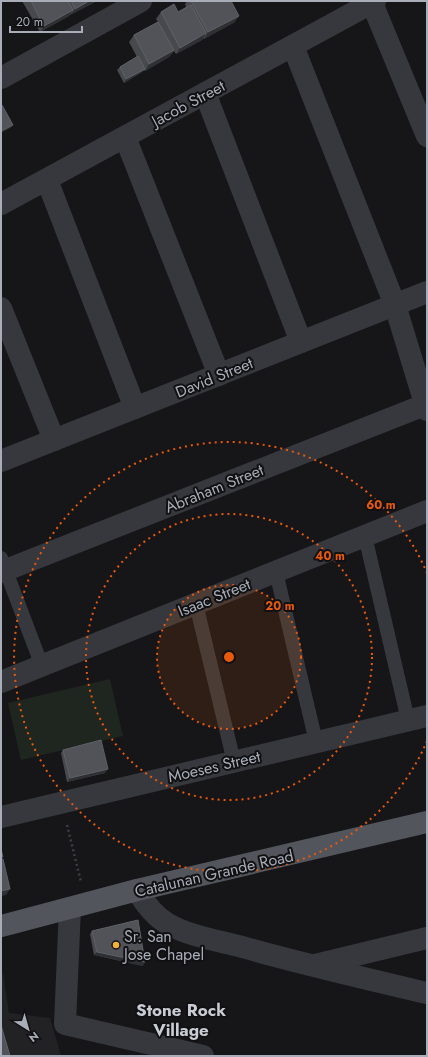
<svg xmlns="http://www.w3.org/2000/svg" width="428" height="1057" viewBox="0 0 428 1057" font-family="Jost,sans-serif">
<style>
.built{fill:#222225}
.green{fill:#1e261f}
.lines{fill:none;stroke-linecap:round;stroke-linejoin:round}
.path{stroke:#3d3f44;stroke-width:2.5;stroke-dasharray:2 3;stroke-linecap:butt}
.lane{stroke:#37383d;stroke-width:14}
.street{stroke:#37383d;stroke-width:22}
.primary{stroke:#53555c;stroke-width:22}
.wall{fill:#47494d}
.shaded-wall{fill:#2f3033}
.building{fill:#525359;stroke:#5f6168}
.ring{fill:none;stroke:#e8590c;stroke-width:2;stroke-dasharray:2 4}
.poi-dot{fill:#f2b134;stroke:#111113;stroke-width:1.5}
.labels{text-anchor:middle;stroke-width:4;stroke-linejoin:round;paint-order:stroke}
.street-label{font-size:16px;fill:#a8adb8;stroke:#111113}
.poi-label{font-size:16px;fill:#a8adb8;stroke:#111113;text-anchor:start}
.neighbourhood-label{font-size:17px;font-weight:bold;fill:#c9ccd4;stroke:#111113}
.centre{fill:#e8590c;stroke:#111113;stroke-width:2}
.ring-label{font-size:12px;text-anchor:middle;font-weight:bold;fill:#e8590c;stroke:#111113;stroke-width:4;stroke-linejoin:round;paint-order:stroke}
</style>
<rect width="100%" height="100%" fill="#161618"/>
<polygon class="built" points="1,973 3,973 9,1013 50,1018 61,1056 1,1056"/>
<polygon class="green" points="110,679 123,736 21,760 8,703"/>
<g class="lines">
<polyline class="path" points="67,825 81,882"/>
<g class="lane">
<polyline points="365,536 408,720"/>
<polyline points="1,558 42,666"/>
<polyline points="276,572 316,742"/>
<polyline points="196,604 234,762"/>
</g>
<g class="street">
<polyline points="372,3 427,136"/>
<polyline points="293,46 395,305 427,410"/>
<polyline points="1,78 141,1"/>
<polyline points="205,93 301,342"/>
<polyline points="125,137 219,375"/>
<polyline points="47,180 135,408"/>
<polyline points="1,204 375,1"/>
<polyline points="1,308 54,440"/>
<polyline points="1,461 427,292"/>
<polyline points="1,572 427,404"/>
<polyline points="1,682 427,511"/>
<polyline points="1,817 427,716"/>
<path d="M137 890C145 904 154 916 168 924 191 937 221 941 246 948 306 965 367 979 427 993"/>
<polyline points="70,908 65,1024 203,1056"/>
<polyline points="315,965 427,938"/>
</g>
<polyline class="primary" points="1,926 137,890 427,822"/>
</g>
<g class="wall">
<polygon points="22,1 97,1 70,15 70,14 69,16 40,32"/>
<polygon points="187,1 231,1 235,22 204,39 203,38 202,40 176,54 174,51 169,57 145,71 144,70 142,72 124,83 117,70 120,67 137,57 129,42 134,35 158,22 156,19 161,12 178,12 186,7 185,4"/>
<polygon points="63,750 105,773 67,782 61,753"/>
<polygon points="92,931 143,966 94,955 90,934"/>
</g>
<g class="shaded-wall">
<polygon points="89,1 97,1 70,15 75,9"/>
<polygon points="73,10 69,16 40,32 44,26"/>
<polygon points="239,16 235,22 204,39 208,32"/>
<polygon points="206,33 202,40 176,54 180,48"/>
<polygon points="174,50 169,57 145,71 149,64"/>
<polygon points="145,69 142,72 124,83 126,79"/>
<polygon points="13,125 10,128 1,133 1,131"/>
<polygon points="108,769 105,773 67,782 70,778"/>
<polygon points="10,889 6,895 1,896 1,891"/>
<polygon points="97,952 145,962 143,966 94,955"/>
</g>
<g class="building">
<polygon points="31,1 68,1 73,10 44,26"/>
<polygon points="71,1 89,1 75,9"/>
<polygon points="191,1 231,1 239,16 208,32"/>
<polygon points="174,4 178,12 191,5 206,33 180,48 161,12"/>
<polygon points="158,22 174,50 149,64 134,35"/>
<polygon points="138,56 145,69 126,79 120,67"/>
<polygon points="2,105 13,125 1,131 1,106"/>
<polygon points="101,740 108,769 70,778 63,750"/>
<polygon points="1,849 3,857 1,857"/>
<polygon points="1,859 3,859 10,889 1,891"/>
<polygon points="138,920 145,962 97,952 92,931"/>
<polygon points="1,1025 10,1056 1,1056"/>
</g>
<circle cx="229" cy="657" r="72" fill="#e8590c" fill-opacity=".12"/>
<g class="ring">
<circle cx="229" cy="657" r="72"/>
<circle cx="229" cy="657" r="143"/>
<path d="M427 741A215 215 0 1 1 427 573"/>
</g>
<circle class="poi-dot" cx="116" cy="945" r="4"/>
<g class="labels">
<g class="street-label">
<text transform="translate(188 103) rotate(-28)" y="6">Jacob Street</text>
<text transform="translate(214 377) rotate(-22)" y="6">David Street</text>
<text transform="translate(214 488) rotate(-22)" y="6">Abraham Street</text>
<text transform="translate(214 597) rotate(-22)" y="6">Isaac Street</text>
<text transform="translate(214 766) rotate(-13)" y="6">Moeses Street</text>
<text transform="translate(214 873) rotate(-13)" y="6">Catalunan Grande Road</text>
</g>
<g class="poi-label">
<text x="124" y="942">Sr. San<tspan x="124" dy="18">Jose Chapel</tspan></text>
</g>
<g class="neighbourhood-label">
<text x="181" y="1016">Stone Rock<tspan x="181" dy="20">Village</tspan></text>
</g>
</g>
<circle cx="229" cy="657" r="6" class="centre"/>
<g class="ring-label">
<text x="381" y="509">60 m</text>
<text x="330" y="560">40 m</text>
<text x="280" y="610">20 m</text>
</g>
<rect width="428" height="1057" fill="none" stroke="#a8adb8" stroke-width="4"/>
<g transform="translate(28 1029) rotate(143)" stroke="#111113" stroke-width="3" paint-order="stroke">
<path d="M0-3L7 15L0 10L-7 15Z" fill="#a8adb8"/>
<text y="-6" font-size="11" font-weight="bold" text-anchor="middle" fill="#a8adb8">N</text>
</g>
<path d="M10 26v6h72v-6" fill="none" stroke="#a8adb8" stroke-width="2"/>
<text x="16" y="26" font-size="12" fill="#a8adb8" stroke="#111113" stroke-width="3" paint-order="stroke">20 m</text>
</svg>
